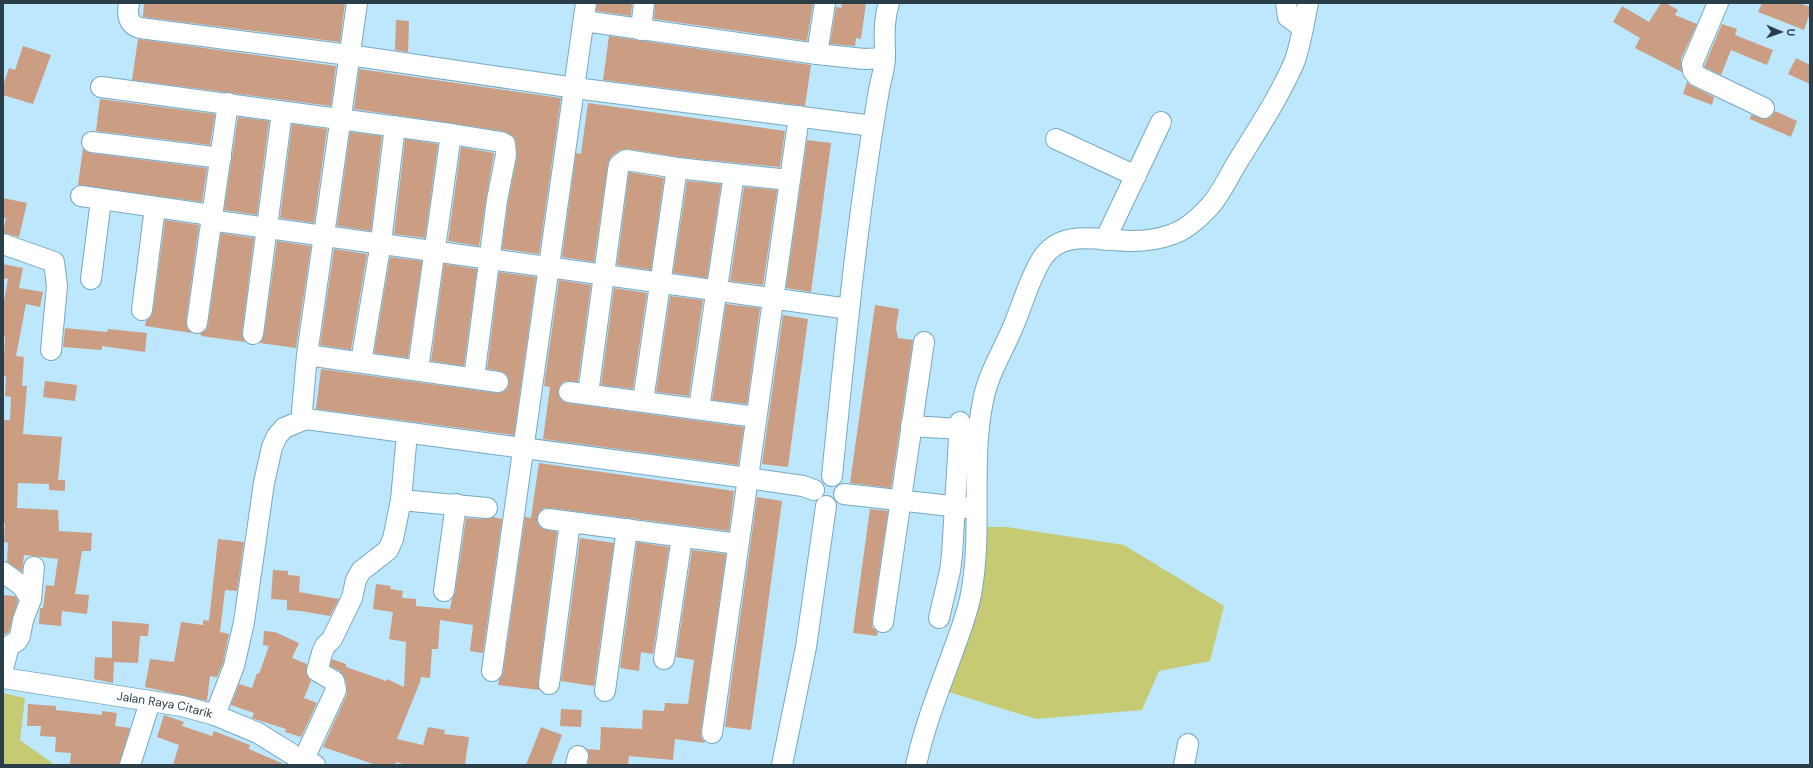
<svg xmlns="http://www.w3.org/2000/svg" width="1813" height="768" viewBox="0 0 1813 768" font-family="'DM Sans',sans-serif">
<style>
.green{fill:#c5ca73}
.building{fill:#cb9d83}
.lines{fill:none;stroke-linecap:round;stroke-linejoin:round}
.minor-casing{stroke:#76a9c3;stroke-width:22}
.minor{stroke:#fff;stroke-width:20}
.labels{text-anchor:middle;stroke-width:4;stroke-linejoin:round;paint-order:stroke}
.street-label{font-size:12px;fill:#293e49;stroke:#bde7fd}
</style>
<rect width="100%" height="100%" fill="#bde7fd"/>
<g class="green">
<polygon points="982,527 1007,527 1124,545 1224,606 1210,661 1159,671 1142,710 1036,719 933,687 968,590"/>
<polygon points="3,693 25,698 20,740 55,765 3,765"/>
</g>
<g class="building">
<polygon points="144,3 345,3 340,42 143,17"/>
<polygon points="597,3 632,3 631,16 596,11"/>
<polygon points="655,3 804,3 813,4 807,41 654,19"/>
<polygon points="842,3 866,3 861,39 856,38 855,46 830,44 836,7 841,8"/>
<polygon points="1661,3 1666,3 1678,10 1675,15 1697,24 1681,59 1682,72 1635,48 1640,38 1613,22 1622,6 1649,22"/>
<polygon points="1762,3 1799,3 1810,7 1810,13 1804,30 1758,12"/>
<polygon points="396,20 409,21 408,52 395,50"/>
<polygon points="1722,24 1737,29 1735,35 1773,50 1767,65 1731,50 1721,75 1704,67"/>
<polygon points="609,36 811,65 805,106 603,80"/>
<polygon points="138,39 336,66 331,106 132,80"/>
<polygon points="23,46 51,55 33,104 3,95 3,86 9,68 15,70"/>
<polygon points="1796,58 1810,65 1810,84 1788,74"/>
<polygon points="359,69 561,98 539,254 502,249 508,202 517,157 516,143 514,137 503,131 354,109"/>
<polygon points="1687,82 1692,86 1714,97 1712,105 1683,94"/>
<polygon points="100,99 215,114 210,145 96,131"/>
<polygon points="588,103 785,131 780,167 678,157 628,149 620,150 612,156 608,163 594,262 562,257 576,153 581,154"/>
<polygon points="1775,111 1797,121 1791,137 1750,119 1751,115 1765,119 1771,117"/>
<polygon points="238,117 269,121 257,215 224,210"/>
<polygon points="292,124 327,129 314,223 280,218"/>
<polygon points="350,132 382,136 371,231 337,226"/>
<polygon points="405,139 438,144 425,238 394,234"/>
<polygon points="807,140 831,143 811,292 786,288"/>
<polygon points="461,147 494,153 486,199 479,246 448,241"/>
<polygon points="83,148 91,153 207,168 202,202 78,185"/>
<polygon points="629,172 664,178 651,270 617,265"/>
<polygon points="687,181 721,184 707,278 673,273"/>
<polygon points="744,187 777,190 763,285 730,281"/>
<polygon points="3,198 27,203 19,237 3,233 6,218 3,218"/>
<polygon points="165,220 199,225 186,321 187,328 192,333 145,326 146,321 151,317 153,311"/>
<polygon points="221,233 254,238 242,333 245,342 201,336 201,334 199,334 206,330 208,325"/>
<polygon points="277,241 311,246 296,348 260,343 264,335"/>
<polygon points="334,249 367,254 351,350 320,345"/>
<polygon points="390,257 422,261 408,358 374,353"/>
<polygon points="3,264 23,268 19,288 43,292 40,307 26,304 16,356 24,357 22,386 27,386 23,434 62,437 58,480 65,480 65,491 49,490 49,484 18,483 17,508 58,510 59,531 92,533 91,551 82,551 75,594 89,595 87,614 62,611 61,626 39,624 40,608 43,608 46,585 54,586 58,559 24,555 22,572 7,562 8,543 4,542 5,523 3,523 3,420 10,420 11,397 5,396 6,376 3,376 5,336 3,336 3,306 8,279 3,278"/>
<polygon points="444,264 477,269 464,366 431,361"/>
<polygon points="499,272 536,277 514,435 316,409 321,369 496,393 503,392 507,389 509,384 508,377 505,373 500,371 487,369"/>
<polygon points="559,280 591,285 578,382 565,381 560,385 558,391 559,397 562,401 567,403 744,427 738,465 543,439 550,387 544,386"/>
<polygon points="614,288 647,293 633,389 601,385"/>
<polygon points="670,296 703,300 689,396 656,392"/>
<polygon points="726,304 760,308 747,404 712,400"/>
<polygon points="875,305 899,309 896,328 898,338 913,340 891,488 850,483"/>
<polygon points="783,315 808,319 788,467 762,464"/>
<polygon points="65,328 107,332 108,329 147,333 145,352 102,346 102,350 63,347"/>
<polygon points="45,381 77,385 75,401 43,397"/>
<polygon points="539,463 734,491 729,531 550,508 544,508 539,512 537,518 537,523 541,528 557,532 538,683 540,690 498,685 499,680 503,673 525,517 531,518"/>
<polygon points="757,497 782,501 751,730 725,727"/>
<polygon points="870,509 888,511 872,620 872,627 878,632 877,636 853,633"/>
<polygon points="493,517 502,519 483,653 470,651 473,625 440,620 438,649 432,649 430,678 421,677 420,682 397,739 423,745 428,727 445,730 444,734 469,737 465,765 408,765 396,762 395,765 376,765 323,747 347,694 347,688 345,678 340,671 330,666 332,659 346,664 346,667 386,681 387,679 404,687 406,642 389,639 393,612 373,609 376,584 391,586 390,589 403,591 402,598 416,599 416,606 450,609 452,599 455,593 466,518 486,519"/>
<polygon points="580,538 614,543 594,686 561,681"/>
<polygon points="218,539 244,542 237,591 225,590 220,632 229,634 223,663 217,677 210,676 207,701 145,687 150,659 174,662 181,622 203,625 203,620 209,621"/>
<polygon points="637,542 669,547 653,654 641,652 639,671 620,668"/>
<polygon points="692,550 726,554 701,731 701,737 705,743 675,739 673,760 629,756 628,765 588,765 589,753 587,749 600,750 601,727 642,729 643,710 664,711 665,703 688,704 694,660 676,657"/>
<polygon points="273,570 288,571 288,575 300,576 299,592 339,599 330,616 301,611 287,610 287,600 271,599"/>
<polygon points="3,595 15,596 18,600 9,632 6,634 3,634"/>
<polygon points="112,621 149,624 148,636 140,636 138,663 114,662 113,683 94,679 95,657 112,658"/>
<polygon points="264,631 275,632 299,643 292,658 307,664 306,673 311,681 304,698 317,703 301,737 285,732 286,729 252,718 254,713 231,705 239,684 252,688 257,673 259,674 269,646 263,645"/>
<polygon points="28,704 56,706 56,710 102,715 102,711 117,713 115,726 130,728 119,765 70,765 71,753 55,752 56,737 40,736 41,726 27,726"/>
<polygon points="561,709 582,710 581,727 560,726"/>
<polygon points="164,715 184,722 182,726 212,736 214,731 250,745 249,749 286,765 173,765 179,745 157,737"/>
<polygon points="541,727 562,735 551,765 526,765"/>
</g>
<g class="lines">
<g class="minor-casing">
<g id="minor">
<path d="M129 3C127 14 127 24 140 28L349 55 575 88 873 126"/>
<polyline points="357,3 307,355 302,411 306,419 748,478 803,486 814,490"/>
<polyline points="1286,3 1288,17 1302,27"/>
<polyline points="1718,3 1692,64 1693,71 1697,76 1764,108"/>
<polyline points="584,21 817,54 864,59 885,58"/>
<polyline points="641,30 644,3"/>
<polyline points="817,54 825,3"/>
<polyline points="101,87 451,134 501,142 505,144 506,155 497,200 474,378"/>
<polyline points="1056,139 1136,176"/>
<polyline points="92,142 221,158"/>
<polyline points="677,168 789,180"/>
<polyline points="81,196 211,215"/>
<polyline points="210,220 849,309"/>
<polyline points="1105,240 1161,122"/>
<polyline points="3,244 54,262 57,286 51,350"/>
<polyline points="91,279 101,200"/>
<polyline points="142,310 155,207"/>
<polyline points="197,323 228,103"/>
<polyline points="253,334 282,112"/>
<polyline points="307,355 498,382"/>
<polyline points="361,362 381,242 395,126"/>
<polyline points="418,369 451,134"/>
<polyline points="569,392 756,417"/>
<polyline points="588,394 618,170 619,165 626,160 677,168 643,401"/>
<polyline points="699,408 734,174"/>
<polyline points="911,426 960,429"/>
<path d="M832 476C845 347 857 218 879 90 881 79 885 68 885 57 885 38 883 21 889 3"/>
<polyline points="844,494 968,508"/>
<polyline points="401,500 487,508"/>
<polyline points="548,519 738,544"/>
<polyline points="3,572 22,586 31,599"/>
<polyline points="444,591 456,504"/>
<polyline points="939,618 950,571 952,555 960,422"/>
<polyline points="883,622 924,342"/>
<polyline points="664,659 682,537"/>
<polyline points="3,669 9,646 17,641 20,636 23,620 31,599 34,567"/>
<polyline points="492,671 586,3"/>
<path id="s1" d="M3 678 182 706 215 715 258 733 303 761 315 765"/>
<polyline points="549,684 570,522"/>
<polyline points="605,691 627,529"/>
<polyline points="215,715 234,666 244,622 264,483 272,447 277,436 284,428 306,419"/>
<polyline points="712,733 799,116"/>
<polyline points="303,761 336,690 334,681 317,671 322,653 325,646 332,639 352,598 356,580 361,571 388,550 393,539 401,500 407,433"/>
<polyline points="130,765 150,702"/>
<polyline points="576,765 578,756"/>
<polyline points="782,765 806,647 826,506"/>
<path d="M916 765C924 728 938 692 951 657 958 637 967 616 971 594 983 530 970 464 983 401 988 373 1005 348 1015 322 1024 300 1030 277 1043 257 1064 228 1100 241 1131 241 1145 241 1160 239 1173 234 1187 229 1200 217 1210 206 1220 195 1228 178 1235 166 1256 132 1278 99 1294 63 1301 44 1304 22 1308 3"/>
<polyline points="1184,765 1188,744"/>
</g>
</g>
<use href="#minor" class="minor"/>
</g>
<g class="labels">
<g class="street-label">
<text dy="4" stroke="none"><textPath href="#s1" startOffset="164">Jalan Raya Citarik</textPath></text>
</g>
</g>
<rect width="1813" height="768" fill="none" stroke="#293e49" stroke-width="8"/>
<g transform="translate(1781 32) rotate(92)" stroke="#bde7fd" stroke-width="3" paint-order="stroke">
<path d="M0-3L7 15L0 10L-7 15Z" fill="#293e49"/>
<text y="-6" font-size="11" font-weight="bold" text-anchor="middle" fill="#293e49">U</text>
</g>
</svg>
